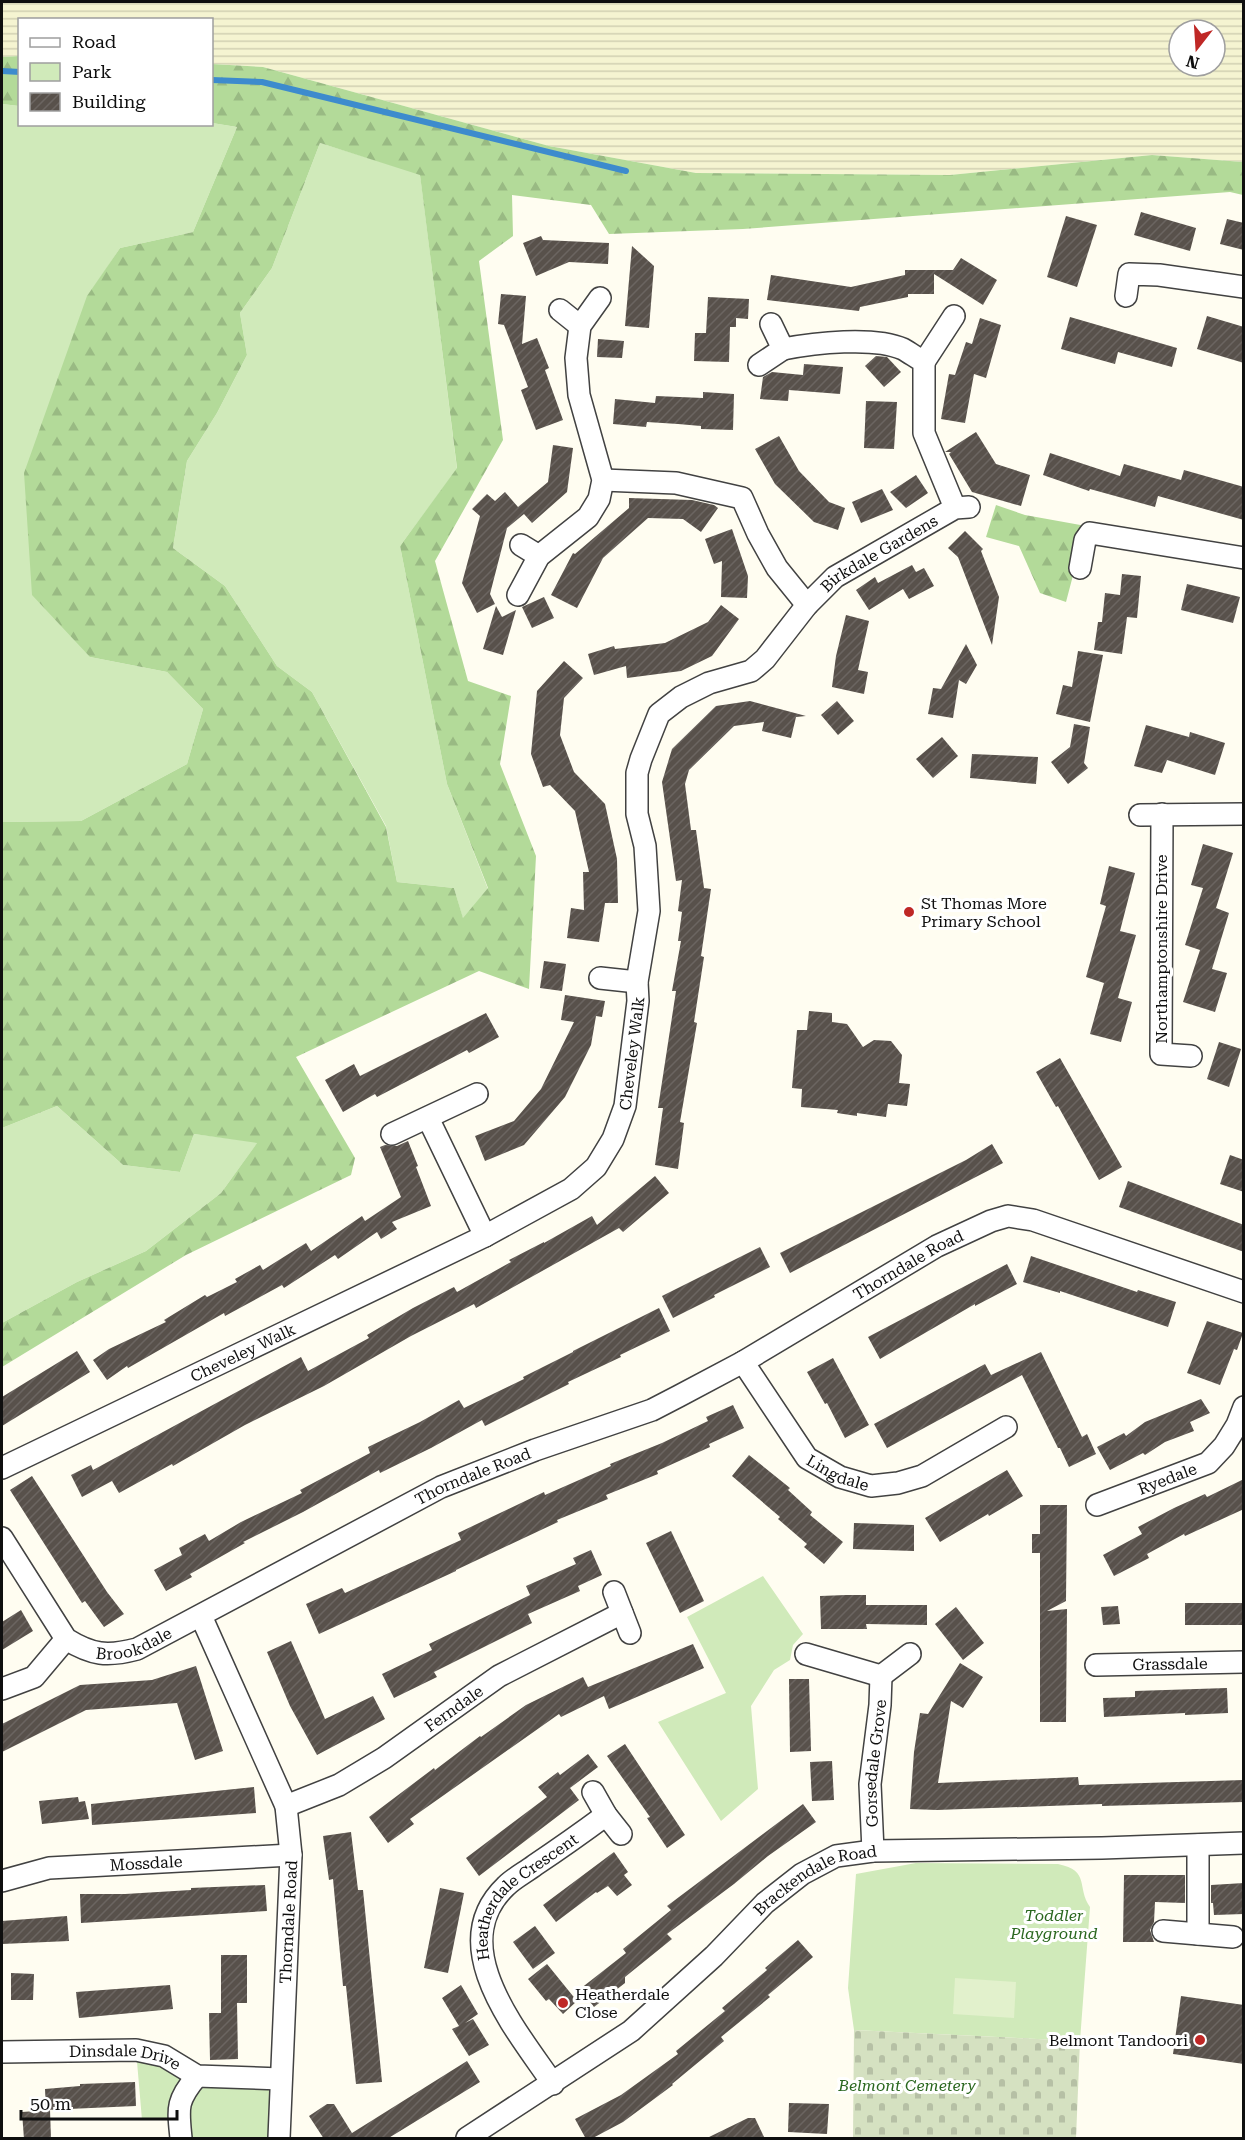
<svg xmlns="http://www.w3.org/2000/svg" width="1245" height="2140" viewBox="0 0 1245 2140" font-family="'Roboto Serif',serif">
<style>
.farmland{fill:url(#farmland-rules);fill-rule:evenodd}
.green{fill:#d0eaba}
.forest{fill:url(#forest-firs);fill-rule:evenodd}
.cemetery{fill:url(#cemetery-stones)}
.pitch{fill:#e2f1cc}
.lines{fill:none;stroke-linecap:round;stroke-linejoin:round}
.stream{stroke:#3d8bcd;stroke-width:6}
.building{fill:url(#building-hatch)}
.minor-casing{stroke:#424242;stroke-width:24}
.minor{stroke:#fff;stroke-width:21}
.poi-dot{fill:#bf2826;stroke:#fff;stroke-width:2}
.labels{text-anchor:middle;stroke-width:6;stroke-linejoin:round;paint-order:stroke}
.street-label{font-size:16px;fill:#0f0f0f;stroke:#fff}
.poi-label{font-size:16px;fill:#0f0f0f;stroke:#fff;text-anchor:start}
.park-label{font-size:16px;font-style:italic;fill:#2a671f;stroke:#fff}
</style>
<defs>
<pattern id="farmland-rules" width="6" height="5" patternUnits="userSpaceOnUse" patternTransform="scale(1.5)"><rect width="6" height="5" fill="#f5f4d1"/><path d="M0 2.5h6" fill="none" stroke="#d1d0b2"/></pattern>
<pattern id="forest-firs" width="22" height="20" patternUnits="userSpaceOnUse" patternTransform="scale(1.5)"><rect width="22" height="20" fill="#b3da99"/><path d="M5 1l3.5 6h-7zM16 11l3.5 6h-7z" fill="#99ba83"/></pattern>
<pattern id="cemetery-stones" width="16" height="16" patternUnits="userSpaceOnUse" patternTransform="scale(1.5)"><rect width="16" height="16" fill="#d5e1c1"/><path d="M2 7V4a2 2 0 0 1 4 0v3zM10 15v-3a2 2 0 0 1 4 0v3z" fill="#b6c0a5"/></pattern>
<pattern id="building-hatch" width="6" height="6" patternUnits="userSpaceOnUse" patternTransform="scale(1.5)"><rect width="6" height="6" fill="#58514b"/><path d="M-1 1l2-2M0 6l6-6M5 7l2-2" fill="none" stroke="#6b6561"/></pattern>
</defs>
<rect width="100%" height="100%" fill="#fffdf1"/>
<path class="farmland" d="M2 2H1243V162L1152 155 950 175 696 173 549 146 263 67 212 64V20H20L19 56 2 57ZM1179 30H1215V66H1179Z"/>
<g class="green">
<polygon points="2,104 19,106 20,124 212,124 212,123 237,127 193,232 120,248 88,296 90,657 167,672 203,709 187,764 81,821 2,822"/>
<polygon points="320,143 420,174 457,469 400,546 447,784 488,889 463,919 454,888 397,882 386,826 312,692 277,666 225,586 173,548 187,461 217,413 247,355 240,313 272,268"/>
<polygon points="57,1106 123,1165 180,1172 194,1134 258,1142 221,1193 146,1251 77,1282 2,1323 2,1128"/>
<polygon points="763,1576 803,1634 793,1645 790,1660 774,1670 751,1706 758,1789 721,1821 658,1722 726,1693 687,1617"/>
<path d="M916 1863 1058 1864C1091 1871 1076 1887 1090 1907L1080 2041 854 2030 848 1988 856 1874Z"/>
<polygon points="136,2050 197,2076 281,2079 279,2138 181,2138 179,2120 142,2120"/>
</g>
<g class="forest">
<polygon points="19,56 19,106 2,104 2,57"/>
<path d="M212 64 263 67 549 146 696 173 950 175 1152 155 1243 162V195L1230 192 743 229 609 234 591 205 512 195 513 236 479 261 503 440 435 561 468 681 511 696 500 764 536 856 529 989 479 971 296 1057 355 1158 351 1175 186 1255 2 1367V1323L77 1282 146 1251 221 1193 257 1143 194 1134 180 1172 123 1165 57 1106 2 1128V822L81 821 187 764 203 709 167 672 90 657 32 595 24 473 87 296 120 248 193 232 237 127 212 123ZM320 143 420 175 457 468 400 546 447 784 488 888 463 918 454 888 397 882 386 827 312 692 277 666 225 586 173 548 187 461 217 413 247 355 240 313 272 268Z"/>
<polygon points="996,505 1025,515 1086,526 1066,602 1040,593 1019,546 986,537"/>
</g>
<polygon class="cemetery" points="854,2030 1080,2041 1076,2138 853,2138"/>
<polygon class="pitch" points="955,1978 1016,1982 1014,2018 953,2014"/>
<g class="lines">
<g class="stream">
<polyline points="2,71 20,72"/>
<polyline points="212,80 262,82 626,171"/>
</g>
</g>
<g class="building">
<polygon points="1141,212 1196,228 1190,251 1134,235"/>
<polygon points="1066,216 1097,225 1077,287 1047,277"/>
<polygon points="1227,219 1244,223 1244,250 1220,244"/>
<polygon points="541,236 543,240 609,243 608,264 569,262 536,276 523,243"/>
<polygon points="632,246 654,266 649,328 625,326"/>
<polygon points="961,258 997,280 983,305 934,274 934,294 908,294 908,297 860,307 859,311 767,300 771,275 851,287 905,275 905,270 953,270"/>
<polygon points="501,294 526,296 522,344 537,338 549,368 545,370 563,420 536,430 521,390 528,387 504,325 498,324"/>
<polygon points="708,297 749,299 748,319 736,318 736,327 730,327 729,362 694,361 695,333 706,333"/>
<polygon points="1207,316 1244,327 1244,363 1197,349"/>
<polygon points="1070,317 1177,348 1172,367 1118,352 1115,364 1061,349"/>
<polygon points="980,318 1001,325 986,378 974,374 965,423 941,419 949,374 955,375 966,342 972,344"/>
<polygon points="598,339 624,341 622,358 597,357"/>
<polygon points="876,356 887,357 901,372 884,387 865,366"/>
<polygon points="804,364 843,367 840,394 789,390 788,401 760,399 763,377 772,372 803,375"/>
<polygon points="703,392 734,394 733,430 701,429 701,426 678,424 647,422 646,427 613,424 615,399 655,403 656,396 703,398"/>
<polygon points="866,401 897,402 894,449 864,448"/>
<polygon points="976,432 996,464 1030,475 1021,506 972,492 949,454 951,452 945,452"/>
<polygon points="779,436 799,471 829,502 845,508 838,530 814,522 775,484 755,449"/>
<polygon points="553,445 573,448 567,492 532,523 524,514 507,528 490,594 495,604 477,613 462,583 480,516 472,509 487,494 495,501 505,492 518,507 548,482"/>
<polygon points="1050,453 1120,476 1124,464 1181,480 1184,470 1244,487 1244,520 1158,496 1155,507 1090,489 1089,491 1043,475"/>
<polygon points="916,475 928,493 906,508 890,492"/>
<polygon points="882,489 893,510 861,523 852,502"/>
<polygon points="629,498 692,500 714,505 718,508 701,532 683,519 648,518 603,558 577,608 551,595 573,553 575,554 629,508"/>
<polygon points="732,529 748,576 747,598 721,597 722,561 714,564 705,539"/>
<polygon points="965,531 983,549 981,551 999,597 992,645 958,557 948,548"/>
<polygon points="912,565 916,572 924,568 934,586 909,599 903,589 869,610 856,590 875,577 878,583"/>
<polygon points="1122,574 1141,576 1137,618 1127,617 1122,654 1094,650 1098,622 1102,622 1105,593 1120,595"/>
<polygon points="1187,584 1240,597 1233,623 1181,610"/>
<polygon points="544,597 554,618 532,628 522,607"/>
<polygon points="721,605 739,619 712,656 681,671 627,678 626,666 594,675 588,654 614,646 615,649 665,643 708,622"/>
<polygon points="496,606 502,617 516,610 503,655 483,649"/>
<polygon points="846,615 869,621 858,670 868,672 864,694 832,687 836,656"/>
<polygon points="966,644 977,665 966,684 959,680 953,718 928,714 933,688 941,689"/>
<polygon points="1078,651 1103,655 1090,722 1056,714 1063,685 1072,687"/>
<polygon points="564,661 583,678 564,698 560,735 574,772 605,804 617,859 618,903 605,903 599,942 567,938 571,908 584,910 583,872 589,872 575,811 550,785 543,787 531,754 537,691"/>
<polygon points="750,701 806,716 796,717 791,738 762,731 764,722 734,726 689,770 685,784 691,830 696,830 704,888 711,889 701,956 704,957 694,1022 697,1023 680,1122 684,1123 678,1169 655,1165 663,1108 658,1108 676,991 672,991 681,941 678,941 682,912 678,911 682,880 676,881 662,782 672,749 716,706"/>
<polygon points="837,701 854,721 838,735 821,715"/>
<polygon points="1074,724 1090,727 1084,763 1088,768 1068,784 1051,762 1070,747"/>
<polygon points="1146,725 1189,737 1190,732 1225,743 1215,775 1167,760 1162,773 1134,766"/>
<polygon points="942,737 958,756 933,778 916,759"/>
<polygon points="972,754 1038,757 1036,784 970,778"/>
<polygon points="1203,844 1233,853 1216,908 1229,913 1212,969 1227,973 1215,1012 1183,1002 1200,950 1185,945 1203,888 1191,885"/>
<polygon points="1109,866 1135,873 1120,931 1136,935 1118,998 1132,1002 1121,1042 1090,1034 1104,983 1086,977 1106,906 1100,904"/>
<polygon points="544,961 566,964 562,991 540,988"/>
<polygon points="565,995 605,1001 602,1017 596,1016 591,1045 565,1097 524,1145 485,1161 475,1136 514,1121 541,1089 574,1022 561,1020"/>
<polygon points="809,1011 832,1013 832,1022 847,1024 863,1047 874,1040 891,1041 902,1055 899,1083 910,1084 907,1106 888,1104 886,1117 857,1113 857,1116 837,1113 838,1110 801,1107 802,1089 792,1088 797,1030 807,1030"/>
<polygon points="486,1013 499,1037 469,1053 467,1050 377,1097 375,1094 343,1112 325,1080 354,1064 360,1076"/>
<polygon points="1219,1042 1241,1049 1229,1087 1207,1079"/>
<polygon points="1060,1058 1122,1167 1099,1180 1058,1106 1056,1107 1036,1072"/>
<polygon points="408,1141 418,1166 416,1167 431,1206 392,1222 397,1229 381,1239 377,1232 338,1259 335,1255 284,1288 282,1285 225,1316 224,1313 128,1368 127,1366 107,1380 93,1360 109,1349 166,1322 164,1320 205,1295 207,1297 237,1282 235,1279 260,1265 263,1270 306,1243 311,1251 362,1216 365,1221 401,1197 380,1147 385,1145 397,1146"/>
<polygon points="992,1144 1003,1163 790,1273 780,1253 966,1160"/>
<polygon points="1230,1155 1244,1160 1244,1192 1220,1184"/>
<polygon points="655,1176 669,1193 623,1232 619,1228 476,1308 474,1304 411,1336 324,1386 245,1425 173,1466 172,1464 119,1493 112,1481 82,1497 71,1475 91,1465 93,1470 301,1357 308,1371 369,1338 367,1335 413,1308 454,1287 457,1292 511,1262 509,1260 544,1242 544,1243 592,1216 597,1225"/>
<polygon points="1128,1181 1244,1225 1244,1252 1119,1207"/>
<polygon points="760,1247 770,1267 714,1295 715,1297 673,1318 662,1296"/>
<polygon points="1031,1256 1137,1292 1138,1290 1176,1302 1168,1327 1060,1291 1060,1293 1023,1282"/>
<polygon points="1007,1264 1017,1284 975,1306 975,1304 880,1359 868,1337"/>
<polygon points="659,1308 670,1331 620,1355 621,1357 568,1382 569,1384 485,1426 482,1420 431,1448 380,1473 379,1470 303,1512 243,1542 245,1543 190,1574 192,1577 166,1591 154,1570 182,1555 179,1548 205,1534 209,1541 241,1522 302,1493 300,1490 370,1453 368,1447 420,1422 459,1400 464,1408 524,1379 523,1377 573,1352 573,1351"/>
<polygon points="1207,1321 1243,1333 1237,1350 1234,1349 1220,1385 1187,1373"/>
<polygon points="77,1351 90,1372 2,1426 2,1397"/>
<polygon points="1041,1352 1082,1437 1087,1434 1096,1454 1069,1467 1060,1448 1058,1448 1022,1375 887,1448 874,1424 985,1364 991,1375"/>
<polygon points="833,1358 869,1425 845,1438 827,1403 825,1404 807,1372"/>
<polygon points="1201,1399 1210,1413 1190,1422 1194,1431 1165,1442 1145,1455 1143,1453 1110,1470 1097,1447 1124,1433 1126,1436 1145,1422"/>
<polygon points="733,1405 744,1428 709,1444 710,1447 657,1471 658,1474 606,1495 608,1499 557,1520 558,1522 456,1570 456,1571 319,1634 306,1604 342,1588 345,1593 461,1540 458,1533 544,1492 545,1495 611,1466 610,1464 662,1443 708,1421 706,1417"/>
<polygon points="749,1455 790,1488 788,1490 812,1512 810,1515 843,1542 824,1564 804,1547 807,1544 778,1519 780,1517 732,1476"/>
<polygon points="1007,1470 1023,1496 989,1516 988,1514 940,1542 925,1518"/>
<polygon points="32,1476 107,1592 124,1614 104,1627 85,1601 82,1603 10,1490"/>
<polygon points="1244,1479 1244,1509 1185,1536 1184,1534 1147,1554 1149,1558 1114,1576 1103,1555 1142,1534 1138,1527 1174,1508 1205,1494 1207,1497"/>
<polygon points="1040,1505 1067,1505 1066,1601 1047,1611 1067,1609 1066,1722 1040,1722 1040,1553 1032,1553 1032,1534 1040,1534"/>
<polygon points="854,1523 914,1525 914,1551 853,1549"/>
<polygon points="671,1531 704,1601 680,1613 646,1543"/>
<polygon points="591,1550 602,1575 578,1586 580,1591 528,1614 532,1623 434,1672 437,1677 394,1698 382,1674 432,1650 429,1644 530,1595 526,1586 576,1564 573,1558"/>
<polygon points="846,1595 866,1595 866,1605 927,1605 927,1625 866,1624 867,1629 821,1629 820,1596"/>
<rect x="1185" y="1603" width="59" height="22"/>
<polygon points="1118,1606 1120,1624 1103,1625 1101,1607"/>
<polygon points="956,1607 984,1643 963,1660 935,1624"/>
<polygon points="21,1610 33,1631 2,1650 2,1622"/>
<polygon points="291,1641 325,1719 373,1696 385,1719 317,1755 290,1706 267,1652"/>
<polygon points="693,1644 704,1668 609,1709 604,1696 561,1717 559,1714 410,1819 414,1824 388,1843 369,1817 434,1768 435,1770 480,1736 481,1737 526,1705 583,1677 588,1687"/>
<polygon points="960,1663 983,1677 963,1708 951,1701 938,1783 1078,1777 1079,1785 1244,1780 1244,1802 1102,1806 1102,1804 937,1810 910,1809 914,1752 920,1713 928,1714"/>
<polygon points="196,1666 223,1751 195,1760 177,1703 86,1710 2,1752 2,1724 80,1685 152,1680"/>
<polygon points="789,1679 809,1679 811,1751 790,1752"/>
<polygon points="1227,1688 1228,1713 1185,1715 1185,1713 1104,1717 1103,1698 1135,1697 1135,1691"/>
<polygon points="625,1744 685,1835 667,1848 647,1818 650,1817 607,1756"/>
<polygon points="588,1754 598,1767 570,1788 579,1800 479,1876 466,1858 547,1797 538,1787 558,1772 560,1775"/>
<polygon points="832,1761 834,1800 812,1801 810,1762"/>
<polygon points="254,1787 256,1813 92,1825 91,1804"/>
<polygon points="78,1797 79,1802 85,1801 89,1819 42,1824 39,1801"/>
<polygon points="803,1804 816,1822 768,1856 734,1884 667,1934 672,1939 625,1977 625,1983 594,2007 580,1989 626,1953 623,1949 671,1910 667,1906"/>
<polygon points="351,1832 358,1890 363,1890 382,2082 356,2084 346,1986 343,1986 333,1879 329,1880 323,1836"/>
<polygon points="614,1852 628,1872 624,1875 632,1885 617,1896 608,1886 597,1893 596,1892 556,1922 543,1905"/>
<polygon points="1124,1875 1185,1875 1185,1903 1155,1902 1154,1922 1150,1930 1154,1942 1123,1942"/>
<polygon points="1244,1883 1244,1914 1214,1915 1213,1903 1211,1903 1211,1885"/>
<polygon points="265,1885 267,1911 81,1923 80,1894 125,1894 191,1890 191,1888"/>
<polygon points="440,1888 464,1893 448,1973 424,1968"/>
<polygon points="67,1916 69,1941 2,1944 2,1921"/>
<polygon points="535,1926 555,1953 533,1969 513,1942"/>
<polygon points="798,1940 813,1957 768,1995 770,1997 721,2037 724,2041 672,2084 673,2085 623,2122 591,2139 586,2139 575,2119 621,2095 678,2054 676,2051 725,2011 722,2008 767,1970 765,1968"/>
<polygon points="221,1955 247,1955 247,2003 237,2003 238,2059 210,2060 209,2013 221,2013"/>
<polygon points="547,1964 577,2001 563,2014 549,1999 546,2001 528,1979"/>
<polygon points="11,1973 34,1974 33,2000 11,2000"/>
<polygon points="170,1985 173,2009 79,2018 76,1992"/>
<polygon points="461,1985 478,2014 465,2023 473,2019 489,2045 469,2056 452,2029 459,2026 442,1998"/>
<polygon points="1181,1996 1244,2005 1244,2064 1173,2054"/>
<polygon points="467,2061 480,2082 387,2139 324,2139 309,2116 327,2104 334,2104 352,2133"/>
<polygon points="135,2082 136,2106 46,2110 45,2089 80,2086 80,2084"/>
<polygon points="789,2103 829,2104 827,2134 788,2132"/>
<polygon points="50,2110 51,2139 24,2139 22,2112"/>
<polygon points="748,2118 755,2118 765,2139 705,2139"/>
</g>
<g class="lines">
<g class="minor-casing">
<g id="minor">
<polyline points="1126,296 1129,274 1159,275 1244,287"/>
<polyline points="560,310 580,326"/>
<path d="M783 349C814 343 874 336 903 349 910 353 917 358 924 362V433L955 508"/>
<polyline points="924,362 954,316"/>
<polyline points="759,365 783,349 771,324"/>
<polyline points="603,480 676,483 742,498 758,534 777,568 807,605"/>
<polyline points="521,545 539,556"/>
<polyline points="1080,568 1085,540 1090,533 1244,558"/>
<polyline points="518,595 539,556 588,517 599,499 603,480 579,395 576,358 580,326 600,298"/>
<polyline points="1162,814 1161,1054 1191,1056"/>
<polyline points="1140,815 1244,814"/>
<polyline points="600,978 637,982"/>
<polyline points="428,1118 485,1236"/>
<polyline points="392,1134 477,1094"/>
<path id="s1" d="M743 1362 807 1458 840 1477 871 1486 898 1483 922 1476 1006 1427"/>
<path id="s2" d="M2 1468 485 1236 571 1189 596 1167 613 1139 625 1106 638 1001 637 982 649 911 645 846 637 814V773L641 759 659 714 681 697 709 683 751 671 765 659 807 605 835 577 955 508 969 507"/>
<path id="s3" d="M1097 1505 1208 1463 1224 1446 1237 1425 1244 1407"/>
<path id="s4" d="M2 1538 66 1639C92 1655 107 1657 137 1649L441 1487 535 1450 652 1410 679 1396 743 1362 937 1246 991 1221 1008 1216 1033 1220 1244 1292"/>
<polyline points="614,1592 630,1633"/>
<polyline points="201,1616 286,1806 291,1855 279,2138"/>
<polyline points="806,1654 881,1676 910,1654"/>
<path id="s5" d="M1096 1665 1244 1662"/>
<polyline points="2,1689 34,1677 66,1639"/>
<polyline points="593,1792 606,1815 621,1834"/>
<path id="s6" d="M286 1806 339 1785 384 1758 499 1676 622 1613"/>
<path id="s7" d="M873 1851 870 1784 880 1705 881 1676"/>
<path id="s8" d="M2 1881 49 1868 291 1855"/>
<polyline points="1163,1931 1233,1937"/>
<polyline points="1198,1934 1198,1845"/>
<path id="s9" d="M2 2052 136 2050 164 2056 197 2076 281 2079"/>
<path id="s10" d="M553 2084C518 2032 443 1946 506 1886 514 1878 526 1872 535 1865 559 1849 583 1832 606 1815"/>
<path d="M181 2138C178 2108 176 2101 197 2076"/>
<path id="s11" d="M467 2138 631 2031 714 1956 765 1903 802 1874 836 1856 873 1851 1102 1848 1244 1843"/>
</g>
</g>
<use href="#minor" class="minor"/>
</g>
<g class="poi-dot">
<circle cx="909" cy="912" r="6"/>
<circle cx="563" cy="2003" r="6"/>
<circle cx="1200" cy="2040" r="6"/>
</g>
<g class="labels">
<g class="street-label">
<text dy="6" stroke="none"><textPath href="#s2" startOffset="1413">Birkdale Gardens</textPath></text>
<text transform="translate(1161 949) rotate(-90)" y="6">Northamptonshire Drive</text>
<text dy="6" stroke="none"><textPath href="#s2" startOffset="788">Cheveley Walk</textPath></text>
<text dy="6" stroke="none"><textPath href="#s4" startOffset="1058">Thorndale Road</textPath></text>
<text dy="6" stroke="none"><textPath href="#s2" startOffset="267">Cheveley Walk</textPath></text>
<text dy="6" stroke="none"><textPath href="#s1" startOffset="150">Lingdale</textPath></text>
<text dy="6" stroke="none"><textPath href="#s4" startOffset="572">Thorndale Road</textPath></text>
<text dy="6" stroke="none"><textPath href="#s3" startOffset="75">Ryedale</textPath></text>
<text dy="6" stroke="none"><textPath href="#s4" startOffset="192">Brookdale</textPath></text>
<text dy="6" stroke="none"><textPath href="#s5" startOffset="74">Grassdale</textPath></text>
<text dy="6" stroke="none"><textPath href="#s6" startOffset="195">Ferndale</textPath></text>
<text dy="6" stroke="none"><textPath href="#s7" startOffset="88">Gorsedale Grove</textPath></text>
<text dy="6" stroke="none"><textPath href="#s8" startOffset="146">Mossdale</textPath></text>
<text dy="6" stroke="none"><textPath href="#s11" startOffset="438">Brackendale Road</textPath></text>
<text dy="6" stroke="none"><textPath href="#s10" startOffset="226">Heatherdale Crescent</textPath></text>
<text transform="translate(288 1922) rotate(-87)" y="6">Thorndale Road</text>
<text dy="6" stroke="none"><textPath href="#s9" startOffset="124">Dinsdale Drive</textPath></text>
</g>
<g class="poi-label">
<text x="921" y="909">St Thomas More<tspan x="921" dy="18">Primary School</tspan></text>
<text x="575" y="2000">Heatherdale<tspan x="575" dy="18">Close</tspan></text>
<text x="1188" y="2046" text-anchor="end">Belmont Tandoori</text>
</g>
<g class="park-label">
<text x="1054" y="1921">Toddler<tspan x="1054" dy="18">Playground</tspan></text>
<text x="907" y="2091">Belmont Cemetery</text>
</g>
</g>
<rect width="1245" height="2140" fill="none" stroke="#0f0f0f" stroke-width="6"/>
<rect x="18" y="18" width="195" height="108" fill="#ffffff" stroke="#9f9f9f" stroke-width="1.5"/>
<rect x="30" y="38" width="30" height="9" fill="#ffffff" stroke="#9f9f9f" stroke-width="1.5"/>
<text x="72" y="48" font-size="18" fill="#0f0f0f">Road</text>
<rect x="30" y="63" width="30" height="18" fill="#d0eaba" stroke="#9f9f9f" stroke-width="1.5"/>
<text x="72" y="78" font-size="18" fill="#0f0f0f">Park</text>
<rect x="30" y="93" width="30" height="18" fill="url(#building-hatch)" stroke="#9f9f9f" stroke-width="1.5"/>
<text x="72" y="108" font-size="18" fill="#0f0f0f">Building</text>
<g transform="translate(1197 48) rotate(197)"><circle r="28" fill="#ffffff" stroke="#9f9f9f" stroke-width="1.5"/>
<path d="M0-4.5L10 22L0 15L-10 22Z" fill="#bf2826"/>
<text y="-9" font-size="16" font-weight="bold" text-anchor="middle" fill="#0f0f0f">N</text>
</g>
<path d="M21 2110v9h156v-9" fill="none" stroke="#0f0f0f" stroke-width="3"/>
<text x="30" y="2110" font-size="18" fill="#0f0f0f" stroke="#ffffff" stroke-width="4.5" paint-order="stroke">50 m</text>
</svg>
